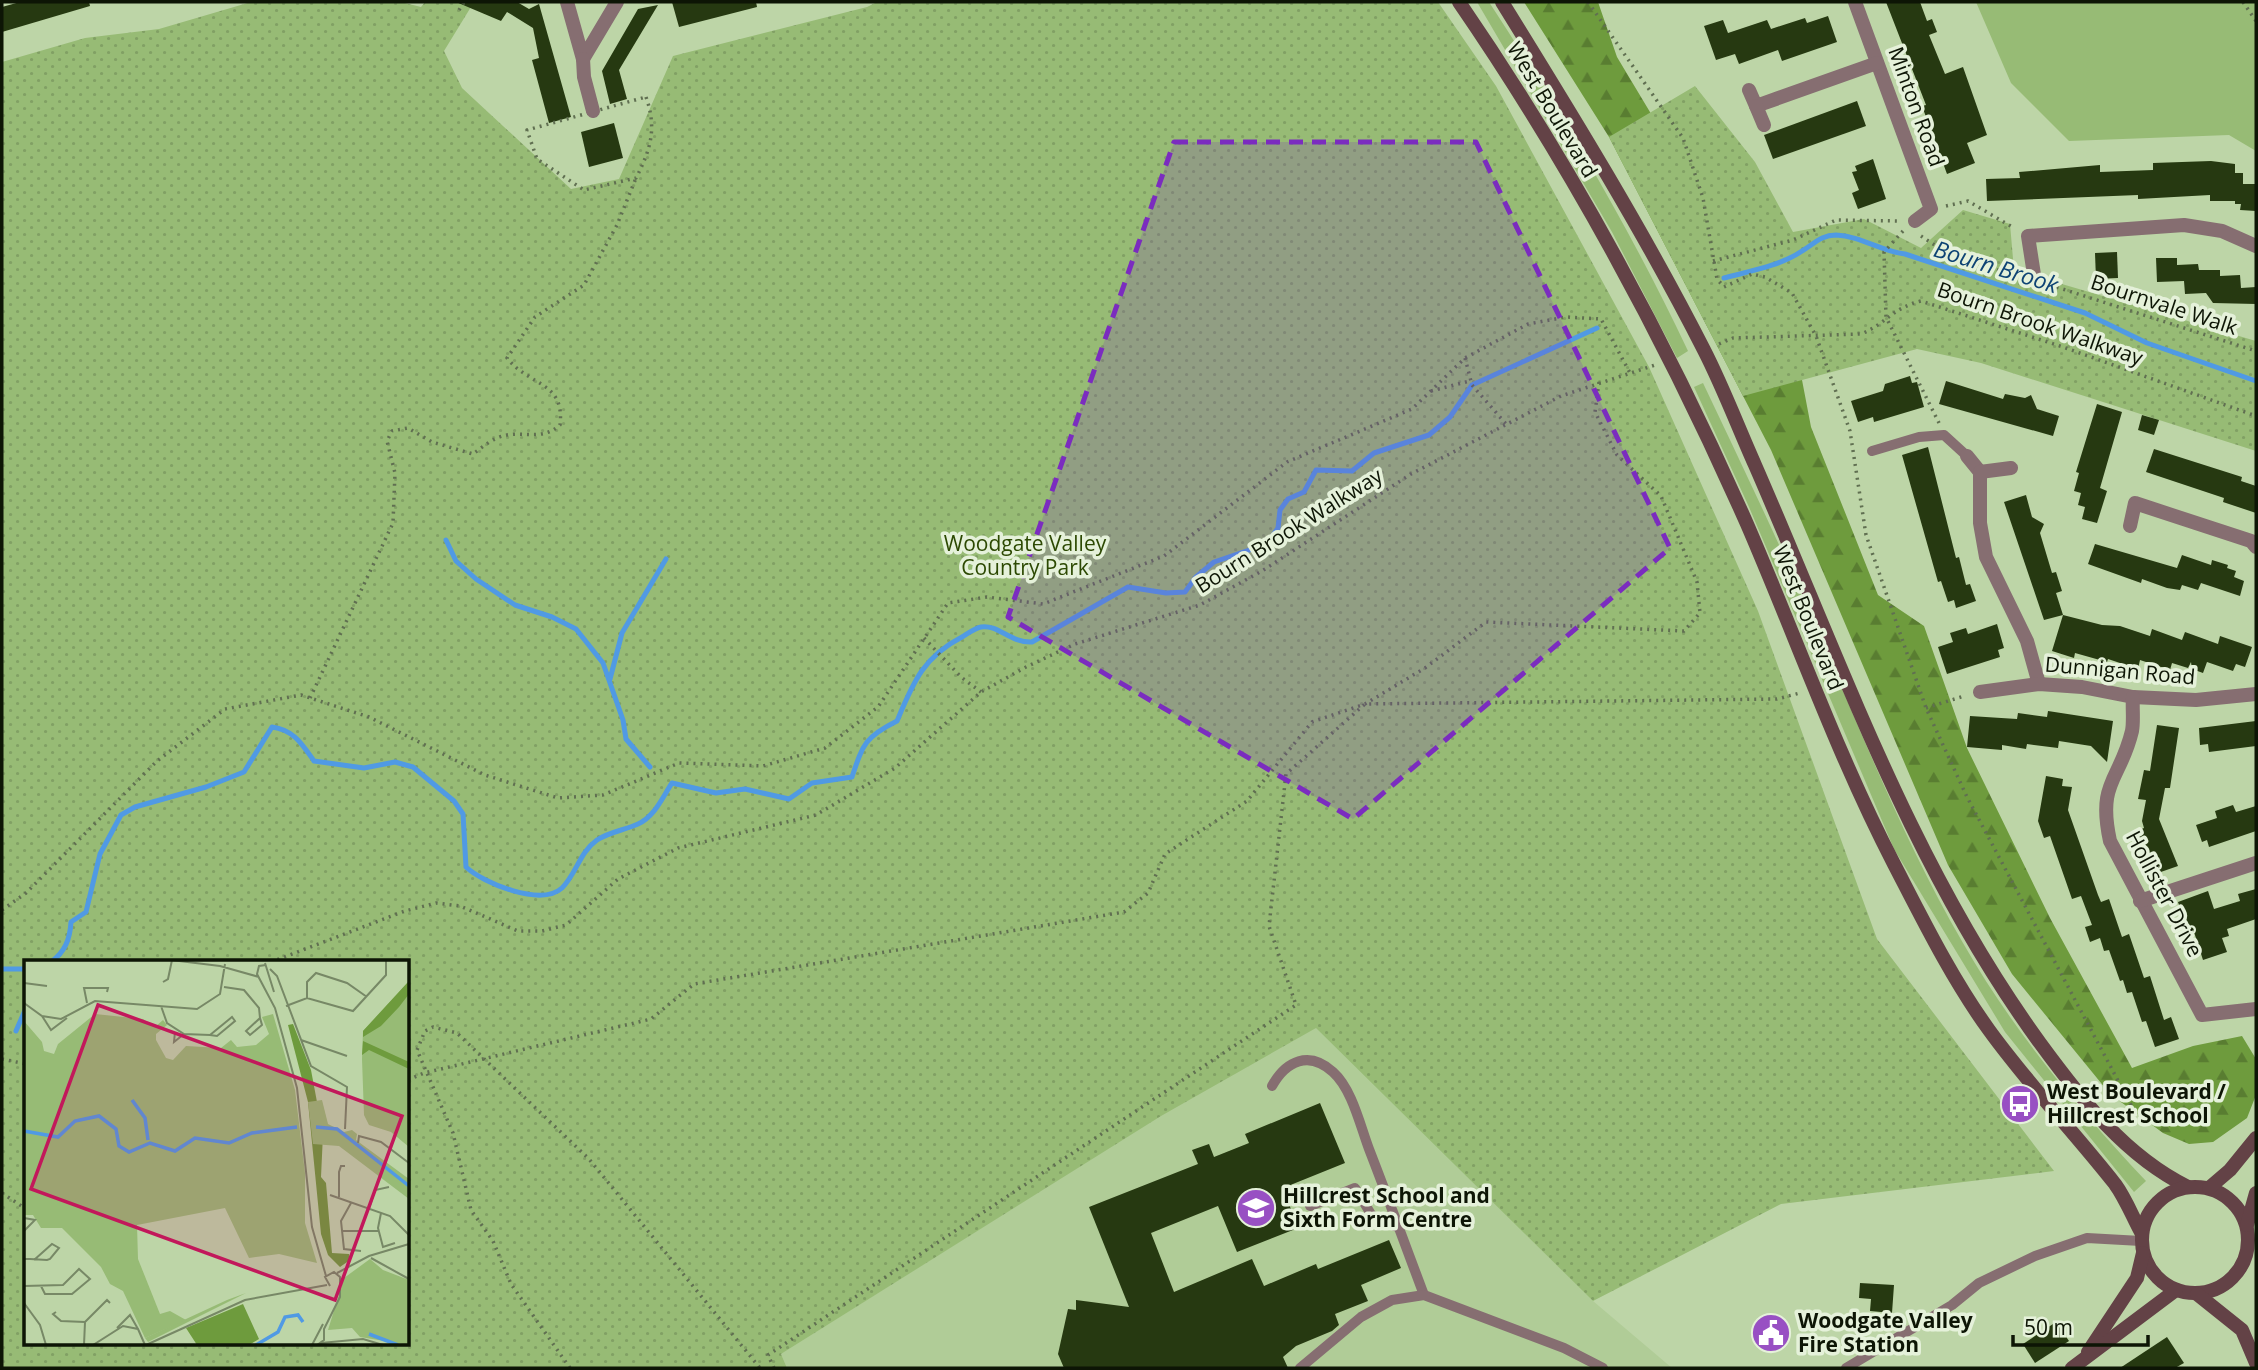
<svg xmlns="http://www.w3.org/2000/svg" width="2258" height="1370" viewBox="0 0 2258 1370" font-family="'Open Sans',sans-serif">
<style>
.built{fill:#b0cc97}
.grass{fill:#97bb75}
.forest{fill:url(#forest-firs)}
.park{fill:url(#park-dots);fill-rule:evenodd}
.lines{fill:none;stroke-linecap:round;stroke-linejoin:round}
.stream{stroke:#509ae4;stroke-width:5}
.building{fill:#263911}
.path{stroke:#606f51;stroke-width:3.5;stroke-dasharray:2 5;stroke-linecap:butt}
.lane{stroke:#866e71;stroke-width:10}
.street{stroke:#866e71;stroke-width:14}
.secondary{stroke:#634246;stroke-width:14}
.marked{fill:#7b2cbf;fill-opacity:0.2;stroke:#7b2cbf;stroke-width:5;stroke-dasharray:14 9;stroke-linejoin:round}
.labels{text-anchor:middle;stroke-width:7;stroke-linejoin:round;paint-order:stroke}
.street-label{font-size:21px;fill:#0d1505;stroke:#e5f1da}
.park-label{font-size:21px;fill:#2c4902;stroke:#e5f1da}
.poi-label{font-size:21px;font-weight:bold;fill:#0d1505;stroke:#e5f1da;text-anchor:start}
.water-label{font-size:23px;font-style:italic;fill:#0e4374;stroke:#e5f1da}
.inset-river{fill:none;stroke:#509ae4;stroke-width:3.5}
.inset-road{fill:none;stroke:#786;stroke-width:2}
.view{fill:#c2185b;fill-opacity:0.15;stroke:#c2185b;stroke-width:3.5}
.inset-edge{fill:none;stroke:#0d1505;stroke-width:3.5}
</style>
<defs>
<pattern id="forest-firs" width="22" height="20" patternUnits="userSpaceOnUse" patternTransform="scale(1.75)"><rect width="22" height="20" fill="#6e9b3d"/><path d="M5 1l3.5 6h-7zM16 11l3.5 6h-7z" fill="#597d31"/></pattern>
<pattern id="park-dots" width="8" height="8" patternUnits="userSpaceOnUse" patternTransform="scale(1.75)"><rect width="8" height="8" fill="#97bb75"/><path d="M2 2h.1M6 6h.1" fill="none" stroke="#81a064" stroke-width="1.8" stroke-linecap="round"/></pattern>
</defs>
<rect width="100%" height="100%" fill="#bdd5a7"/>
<polygon class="built" points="1316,1027 1593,1301 1672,1368 787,1368 781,1354 1161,1115"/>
<g class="grass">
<path d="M1477 2H1489C1562 114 1631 230 1688 351L1677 358 1612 232Z"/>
<polygon points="1976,2 2256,2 2256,151 2229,135 2069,141 2011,83"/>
<path d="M1703 383C1743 467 1783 551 1820 637 1865 741 1906 845 1963 943 2012 1029 2078 1109 2146 1181L2134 1192 2005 1032 1894 849 1749 507 1694 387Z"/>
</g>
<polygon class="forest" points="1524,2 1598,2 1617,57 1798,359 1811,427 1878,595 1924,626 1967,748 2050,918 2132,1068 2193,1046 2242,1036 2256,1059 2256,1095 2247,1118 2213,1142 2189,1144 2163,1133 2110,1094 2012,974 1948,865 1771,450 1609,137"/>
<g class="park">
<path d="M251 2H401L421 7 425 2H474L444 51 462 88 571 189 619 179 673 56 867 7 877 2H1438L1496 86 1649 367 1758 611 1877 939 2054 1171 1781 1204 1593 1301 1316 1028 1161 1116 781 1354 787 1368H2V62L85 38 159 29ZM26 962H408V1344H26Z"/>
<polygon points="1695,86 1755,162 1793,232 1864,219 1921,248 1963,210 2010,224 2014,270 2256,341 2256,451 1981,363 1917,349 1743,396 1609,137"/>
</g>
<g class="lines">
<g class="stream">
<path d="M1724 278C1750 271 1780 266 1802 251 1814 244 1821 235 1836 235 1861 236 1880 251 1905 254L2085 313 2147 343 2256 381"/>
<polyline points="446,540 456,561 476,579 515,605 552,617 576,629 603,663 623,720 626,739 650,767"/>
<polyline points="610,679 622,633 666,559"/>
<path d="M51 962C65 952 70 939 71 922L86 912 100 854 121 815 135 807 206 787 244 772 272 727C294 730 302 744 314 761L364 768 395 762 413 767 454 801 463 814 466 867C483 883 541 907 562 888 577 873 579 853 597 840 609 832 625 830 638 824 655 816 662 798 672 783L716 793 745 789 789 799 812 783 852 777C863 744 865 737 897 721 913 683 923 657 962 637 967 634 975 628 981 627 998 624 1010 643 1032 642L1128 587 1166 593 1185 592 1196 577 1214 562 1267 544 1278 528 1280 510 1288 499 1304 492 1316 470 1352 471 1374 453 1429 435 1450 417 1472 385 1597 328"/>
<polyline points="2,969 26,969"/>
<polyline points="16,1031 26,1008"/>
</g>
</g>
<g class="building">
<polygon points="20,2 89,2 90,6 2,32 2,7"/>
<polygon points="456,2 517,2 529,9 539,4 571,117 549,123 532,60 539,58 533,28 507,12 501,21"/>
<polygon points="672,2 756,2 757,7 679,27"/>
<polygon points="1886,2 1920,2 1927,21 1932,19 1937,32 1929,35 1945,74 1963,67 1987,135 1967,143 1975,163 1947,174 1922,106 1926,105"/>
<polygon points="658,5 619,70 627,99 610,104 602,71 638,9"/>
<polygon points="1828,16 1837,42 1782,61 1778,50 1739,64 1735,54 1716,60 1704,26 1723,20 1728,33 1767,20 1771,29 1805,18 1807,23"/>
<polygon points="1857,101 1866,126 1773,159 1764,135"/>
<polygon points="614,123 623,158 589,167 581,132"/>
<polygon points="1873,159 1886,199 1858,209 1852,193 1859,190 1852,172 1857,171 1855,166"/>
<polygon points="2211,161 2235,164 2235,173 2243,173 2243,184 2256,184 2256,211 2240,210 2241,204 2235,204 2235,201 2210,201 2210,195 2138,199 2138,195 1987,201 1986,179 2020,178 2019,172 2100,165 2100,172 2153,170 2153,163"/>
<polygon points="2117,252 2118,278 2096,279 2095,253"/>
<polygon points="2156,258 2177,258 2177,265 2198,264 2199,270 2220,270 2220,276 2240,275 2241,288 2256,287 2256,304 2213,303 2206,293 2185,294 2184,281 2157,282"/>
<polygon points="1910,376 1912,383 1917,382 1924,407 1874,422 1873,417 1858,422 1851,401 1883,391 1885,384"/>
<polygon points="1946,381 2003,399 2005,394 2025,398 2031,395 2037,409 2059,416 2053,436 1939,404"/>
<polygon points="2097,404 2122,412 2100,488 2107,491 2097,523 2082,519 2085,507 2078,505 2081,493 2074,491 2079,473 2076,472"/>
<polygon points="2142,415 2159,420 2154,435 2138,430"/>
<polygon points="1928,447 1956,558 1959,557 1966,585 1970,584 1976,601 1956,608 1954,600 1948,602 1941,581 1938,582 1902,455"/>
<polygon points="2154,449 2242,477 2241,481 2256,486 2256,513 2223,502 2224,498 2146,472"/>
<polygon points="2026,495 2032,517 2044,524 2040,533 2052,573 2056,572 2062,591 2056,593 2063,615 2044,620 2004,502"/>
<polygon points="2095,544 2177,568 2182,555 2211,565 2212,560 2228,565 2227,568 2236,571 2234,577 2244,581 2240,596 2201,583 2198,590 2182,585 2180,590 2167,588 2142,579 2141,583 2088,564"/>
<polygon points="2063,615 2102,625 2120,626 2150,636 2152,629 2182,640 2185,632 2218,644 2220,636 2252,647 2245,667 2236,664 2233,671 2207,662 2203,673 2192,669 2191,662 2188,668 2172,663 2170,670 2140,660 2138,669 2108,659 2107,662 2075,653 2074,658 2052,651"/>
<polygon points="1997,624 2004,648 1998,650 2000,657 1947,674 1938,647 1953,642 1950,633 1966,628 1968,634"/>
<polygon points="2048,711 2113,721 2107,762 2091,746 2059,741 2058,748 2027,744 2026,749 2002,745 2002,750 1967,747 1970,716 2017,719 2018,713 2047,717"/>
<polygon points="2256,721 2256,746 2209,752 2208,744 2200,745 2199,728"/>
<polygon points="2157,725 2179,728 2170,788 2165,788 2159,819 2178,866 2155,874 2145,844 2141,846 2136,831 2144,828 2142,821 2146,800 2138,799 2144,770 2150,771"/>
<polygon points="2046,776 2063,779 2062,786 2072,787 2068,810 2098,895 2101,902 2109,899 2122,937 2129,934 2144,978 2150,976 2164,1020 2171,1017 2179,1039 2155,1047 2146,1021 2142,1022 2132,992 2127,993 2123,980 2120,981 2109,950 2104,951 2100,938 2090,942 2085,927 2092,925 2081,896 2072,899 2050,836 2044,838 2038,821"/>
<polygon points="2233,805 2236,812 2256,806 2256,831 2209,847 2207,840 2202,842 2196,825 2217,818 2215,811"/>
<polygon points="2256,889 2256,919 2227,929 2229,936 2222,938 2227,952 2203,960 2194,932 2189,934 2178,902 2208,891 2214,909 2240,901 2238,894"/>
<polygon points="1320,1103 1345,1163 1283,1188 1298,1228 1237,1252 1218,1206 1151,1233 1174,1292 1252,1259 1264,1286 1316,1264 1318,1269 1389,1240 1401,1268 1361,1285 1368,1301 1335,1314 1339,1325 1332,1331 1296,1346 1283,1357 1288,1368 1064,1368 1058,1354 1068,1309 1076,1310 1076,1300 1129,1307 1089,1207 1198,1164 1192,1150 1209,1144 1214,1157 1249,1143 1245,1134"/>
<polygon points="1860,1283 1894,1285 1892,1313 1870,1311 1871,1299 1859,1298"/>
<polygon points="2056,1322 2069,1341 2035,1363 2023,1344"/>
<polygon points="2167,1337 2184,1363 2175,1368 2120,1368"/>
</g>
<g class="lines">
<g class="path">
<polyline points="1588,2 1683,138 1703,198 1717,279 1724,287 1752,274 1765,277 1792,293 1816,336 1850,431 1866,535 1926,708 1967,797 2131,1105 2129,1127"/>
<polyline points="2243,2 2256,21"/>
<polyline points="459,10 464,2"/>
<path d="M646 97C657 128 651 149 636 178L584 190 537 159 527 130Z"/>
<polyline points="1946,206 1968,201 2014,228"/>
<polyline points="1903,231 1884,252 1886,317 1939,423"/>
<polyline points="1921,236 1953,257 2019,276"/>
<polyline points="1713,261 1793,240 1836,220 1899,221"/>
<polyline points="2050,285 2256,351"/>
<path d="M1719 344 1733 338 1861 334C1886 324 1892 308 1921 301L2063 347 2256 416"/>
<polyline points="1465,358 1472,385 1506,424"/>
<polyline points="1431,391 1470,381"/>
<polyline points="924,638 961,677 981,692"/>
<path d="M310 698 393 523 395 473 387 441 392 431 408 428 432 442 473 454C480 449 488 442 497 438 520 428 540 443 560 425 565 381 530 387 507 358L535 317 584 285 617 225 636 178"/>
<polyline points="1926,708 1964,696"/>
<polyline points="2,910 26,893 157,761 225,709 301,695 369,717 485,775 558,798 603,795 679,763 763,766 825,748 878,707 948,603 987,597 1043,604 1164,556 1287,462 1412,409 1465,358 1528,324 1566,317 1601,319 1630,373"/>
<polyline points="271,962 405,911 436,903 460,906 518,931 542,931 566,925 618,879 678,848 816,815 895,768 981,692 1026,667 1075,644 1200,605 1262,571 1411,474 1561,396 1655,365"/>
<polyline points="2,1059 26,1064"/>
<polyline points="408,1080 424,1073 651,1019 694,984 1124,912 1148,893 1165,854 1247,801 1312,722 1365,704 1425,668 1486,622 1684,631 1700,613 1697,582 1661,496 1617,455 1595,412 1599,382"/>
<polyline points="2,1193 26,1209"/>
<polyline points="570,1368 511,1284 493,1241 471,1210 453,1133 417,1050 425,1031 433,1027 457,1033 589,1159 760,1368"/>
<polyline points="774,1368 768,1355 1296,1005 1269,926 1286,774 1365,704 1777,699 1800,693"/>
</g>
<g class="lane">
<polyline points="1872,451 1919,437 1944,435 1967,456"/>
<path d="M1272 1086C1286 1061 1309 1050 1333 1072 1352 1089 1360 1125 1369 1149 1388 1198 1406 1247 1424 1295"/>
<polyline points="1310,1206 1355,1188 1374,1219 1398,1227"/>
<polyline points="1300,1368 1361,1317 1392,1300 1424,1295 1564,1348 1603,1368"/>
<polyline points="1846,1368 1952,1305 1979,1283 2035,1256 2087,1238 2141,1241"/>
</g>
<g class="street">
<polyline points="567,2 583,59 617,2"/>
<polyline points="1855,2 1931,209 1915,221"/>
<polyline points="583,59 584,77 593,111"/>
<polyline points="1749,90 1756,106 1877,63"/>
<polyline points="1756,106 1764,125"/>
<polyline points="2035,281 2028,236 2184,225 2222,231 2256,246"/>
<polyline points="1967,456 1980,472"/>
<polyline points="2011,468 1980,472 1980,523 1986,557 2027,641 2039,684"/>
<polyline points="2130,526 2135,503 2251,541 2256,547"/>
<polyline points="1980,692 2039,684 2082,687 2133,697 2196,700 2256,694"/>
<path d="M2133 697C2132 708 2134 720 2132 731 2120 781 2097 781 2110 841L2202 1015 2256 1009"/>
<polyline points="2140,901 2256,863"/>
</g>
<g class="secondary">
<path d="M1459 2C1571 165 1667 343 1747 524 1796 637 1837 754 1894 864 1923 920 1952 979 1989 1030 2028 1084 2074 1132 2115 1184 2126 1199 2133 1218 2142 1234"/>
<path d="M1502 2C1572 115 1644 232 1704 350 1723 387 1738 427 1755 465 1842 664 1911 866 2040 1043 2081 1099 2125 1156 2188 1187"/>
<circle cx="2195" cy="1240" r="53"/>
<polyline points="2209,1188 2230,1170 2256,1138"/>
<polyline points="2247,1225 2256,1193"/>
<polyline points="2197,1294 2242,1330 2256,1363"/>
<polyline points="2088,1352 2137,1278 2143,1253"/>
<polyline points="2072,1368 2176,1290"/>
</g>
</g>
<path class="marked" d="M1174 142H1476L1670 548 1353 819 1008 617Z"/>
<defs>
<g id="bus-disc" transform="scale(2.0125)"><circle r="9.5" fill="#9850c3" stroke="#e5f1da"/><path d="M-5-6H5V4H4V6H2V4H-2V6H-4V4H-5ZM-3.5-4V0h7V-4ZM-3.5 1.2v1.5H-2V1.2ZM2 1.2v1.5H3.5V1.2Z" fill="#fff"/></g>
<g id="school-disc" transform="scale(2.0125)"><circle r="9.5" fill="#9850c3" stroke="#e5f1da"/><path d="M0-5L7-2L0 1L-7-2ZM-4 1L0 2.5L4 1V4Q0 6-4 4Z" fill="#fff"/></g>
<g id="civic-disc" transform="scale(2.0125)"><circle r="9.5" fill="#9850c3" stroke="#e5f1da"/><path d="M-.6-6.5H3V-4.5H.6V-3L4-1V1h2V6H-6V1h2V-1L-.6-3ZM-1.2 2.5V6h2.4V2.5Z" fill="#fff"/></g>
</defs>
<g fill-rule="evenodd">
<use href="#bus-disc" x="2020" y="1104"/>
<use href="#school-disc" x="1256" y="1208"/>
<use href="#civic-disc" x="1771" y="1333"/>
</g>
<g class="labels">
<g class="street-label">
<text transform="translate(1916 107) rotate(70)" y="7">Minton Road</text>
<text transform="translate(1552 110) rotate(59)" y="7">West Boulevard</text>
<text transform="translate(2164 305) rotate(18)" y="7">Bournvale Walk</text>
<text transform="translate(2040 324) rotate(19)" y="7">Bourn Brook Walkway</text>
<text transform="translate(1289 531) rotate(-32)" y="7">Bourn Brook Walkway</text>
<text transform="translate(1808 618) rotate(68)" y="7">West Boulevard</text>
<text transform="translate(2120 671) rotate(5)" y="7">Dunnigan Road</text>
<text transform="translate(2164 894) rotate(62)" y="7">Hollister Drive</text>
</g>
<g class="park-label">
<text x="1025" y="551">Woodgate Valley<tspan x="1025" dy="24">Country Park</tspan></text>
</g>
<g class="poi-label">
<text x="2047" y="1099">West Boulevard /<tspan x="2047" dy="24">Hillcrest School</tspan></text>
<text x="1283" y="1203">Hillcrest School and<tspan x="1283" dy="24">Sixth Form Centre</tspan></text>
<text x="1798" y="1328">Woodgate Valley<tspan x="1798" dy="24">Fire Station</tspan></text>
</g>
<g class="water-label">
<text transform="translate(1996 267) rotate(17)" y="8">Bourn Brook</text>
</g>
</g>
<g transform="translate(24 960)">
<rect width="385" height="385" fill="#bdd5a7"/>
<path d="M385 21V187L367 172 345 165 340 155 338 99 339 71ZM346 299 359 310 385 320V385L336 377 328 368 304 370 320 318ZM222 333 124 382 121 378 203 340Z" fill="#97bb75"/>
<path d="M385 21V34L375 47 357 66 339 77V71ZM269 64 287 110 299 174 297 217 302 223 308 293 325 294 326 300 316 307 304 295 297 274 284 142 264 65ZM339 81 385 102V109L345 90 338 95ZM219 344 235 379 225 385H173L162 368Z" fill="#6e9b3d"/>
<path d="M71 54 119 59 131 67 139 60 143 65 132 74V80L142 98 149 100 162 86 197 88 207 80 213 87 232 85 245 74 238 57 249 54 271 130 281 213V263L293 303 255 294 225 298 201 248 113 265 114 299 136 354 146 351 162 360 121 378 99 331 86 324 77 307 38 268H17L9 255H0V61L18 82 20 91 30 94 34 84ZM298 140 304 164 320 172 328 170 333 174 332 180 385 219V239L315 186 289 184 284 142Z" fill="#97bb75"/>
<path class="inset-river" d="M108 140 121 158 124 180M292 167 313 169 385 226M0 171 34 177 51 161 75 156 92 169 95 186 105 192 126 183 151 191 171 178 205 183 228 173 273 167M345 374 374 385M232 385 254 372 261 357 274 355 279 362"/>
<path class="inset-road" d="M147 0 196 6 235 17M241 3 250 32M242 5 235 6 233 14 251 48 273 128 288 267 302 316M246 9 253 16 287 106 323 127 321 169M139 22 144 19 148 0M0 23 23 26M200 27 220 30 235 48 236 58 222 71 226 75 238 65 236 58M283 38V22L292 13 323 23 343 37M0 43 18 56 37 59 71 41 173 49 196 34 201 4M63 43 60 28H84L83 32M137 46 143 63 160 74 186 75 208 57 211 61 193 76 186 75M262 46 283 38 329 51 362 15V0M18 56 27 70 43 58M151 72 150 82 160 74M277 80 323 96M334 183 335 176 357 182 385 203M306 235 366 256 385 275M315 237V212L317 206H321M327 243 317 261 320 289 337 291M345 249 351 230 365 227M357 253 354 268 359 287 371 283M0 258 11 260 0 271M318 271H354M347 298 385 319M0 299H6L23 300 26 299 35 288 28 284 10 300M313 313 345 296 385 284M0 326 39 325 55 309 66 319 48 334H21L17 326M0 343 16 365 22 385M32 352 29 354 37 361 61 362M93 368 106 355 114 369M297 383 339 379 359 385M24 385H69L99 366 114 369 121 385M60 385 61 362 83 340 86 343M122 385 221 340 303 325M288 385 299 364M293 385 300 380V369L316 337V317L310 312 301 317 306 326"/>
<path class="view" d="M74 45 378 156 311 340 7 229Z"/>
<rect width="385" height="385" class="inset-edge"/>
</g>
<rect width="2258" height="1370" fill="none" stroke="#0d1505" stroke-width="7"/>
<path d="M2013 1335v10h135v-10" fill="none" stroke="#0d1505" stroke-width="3.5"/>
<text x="2024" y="1335" font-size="21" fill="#0d1505" stroke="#e5f1da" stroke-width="5" paint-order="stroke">50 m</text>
</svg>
